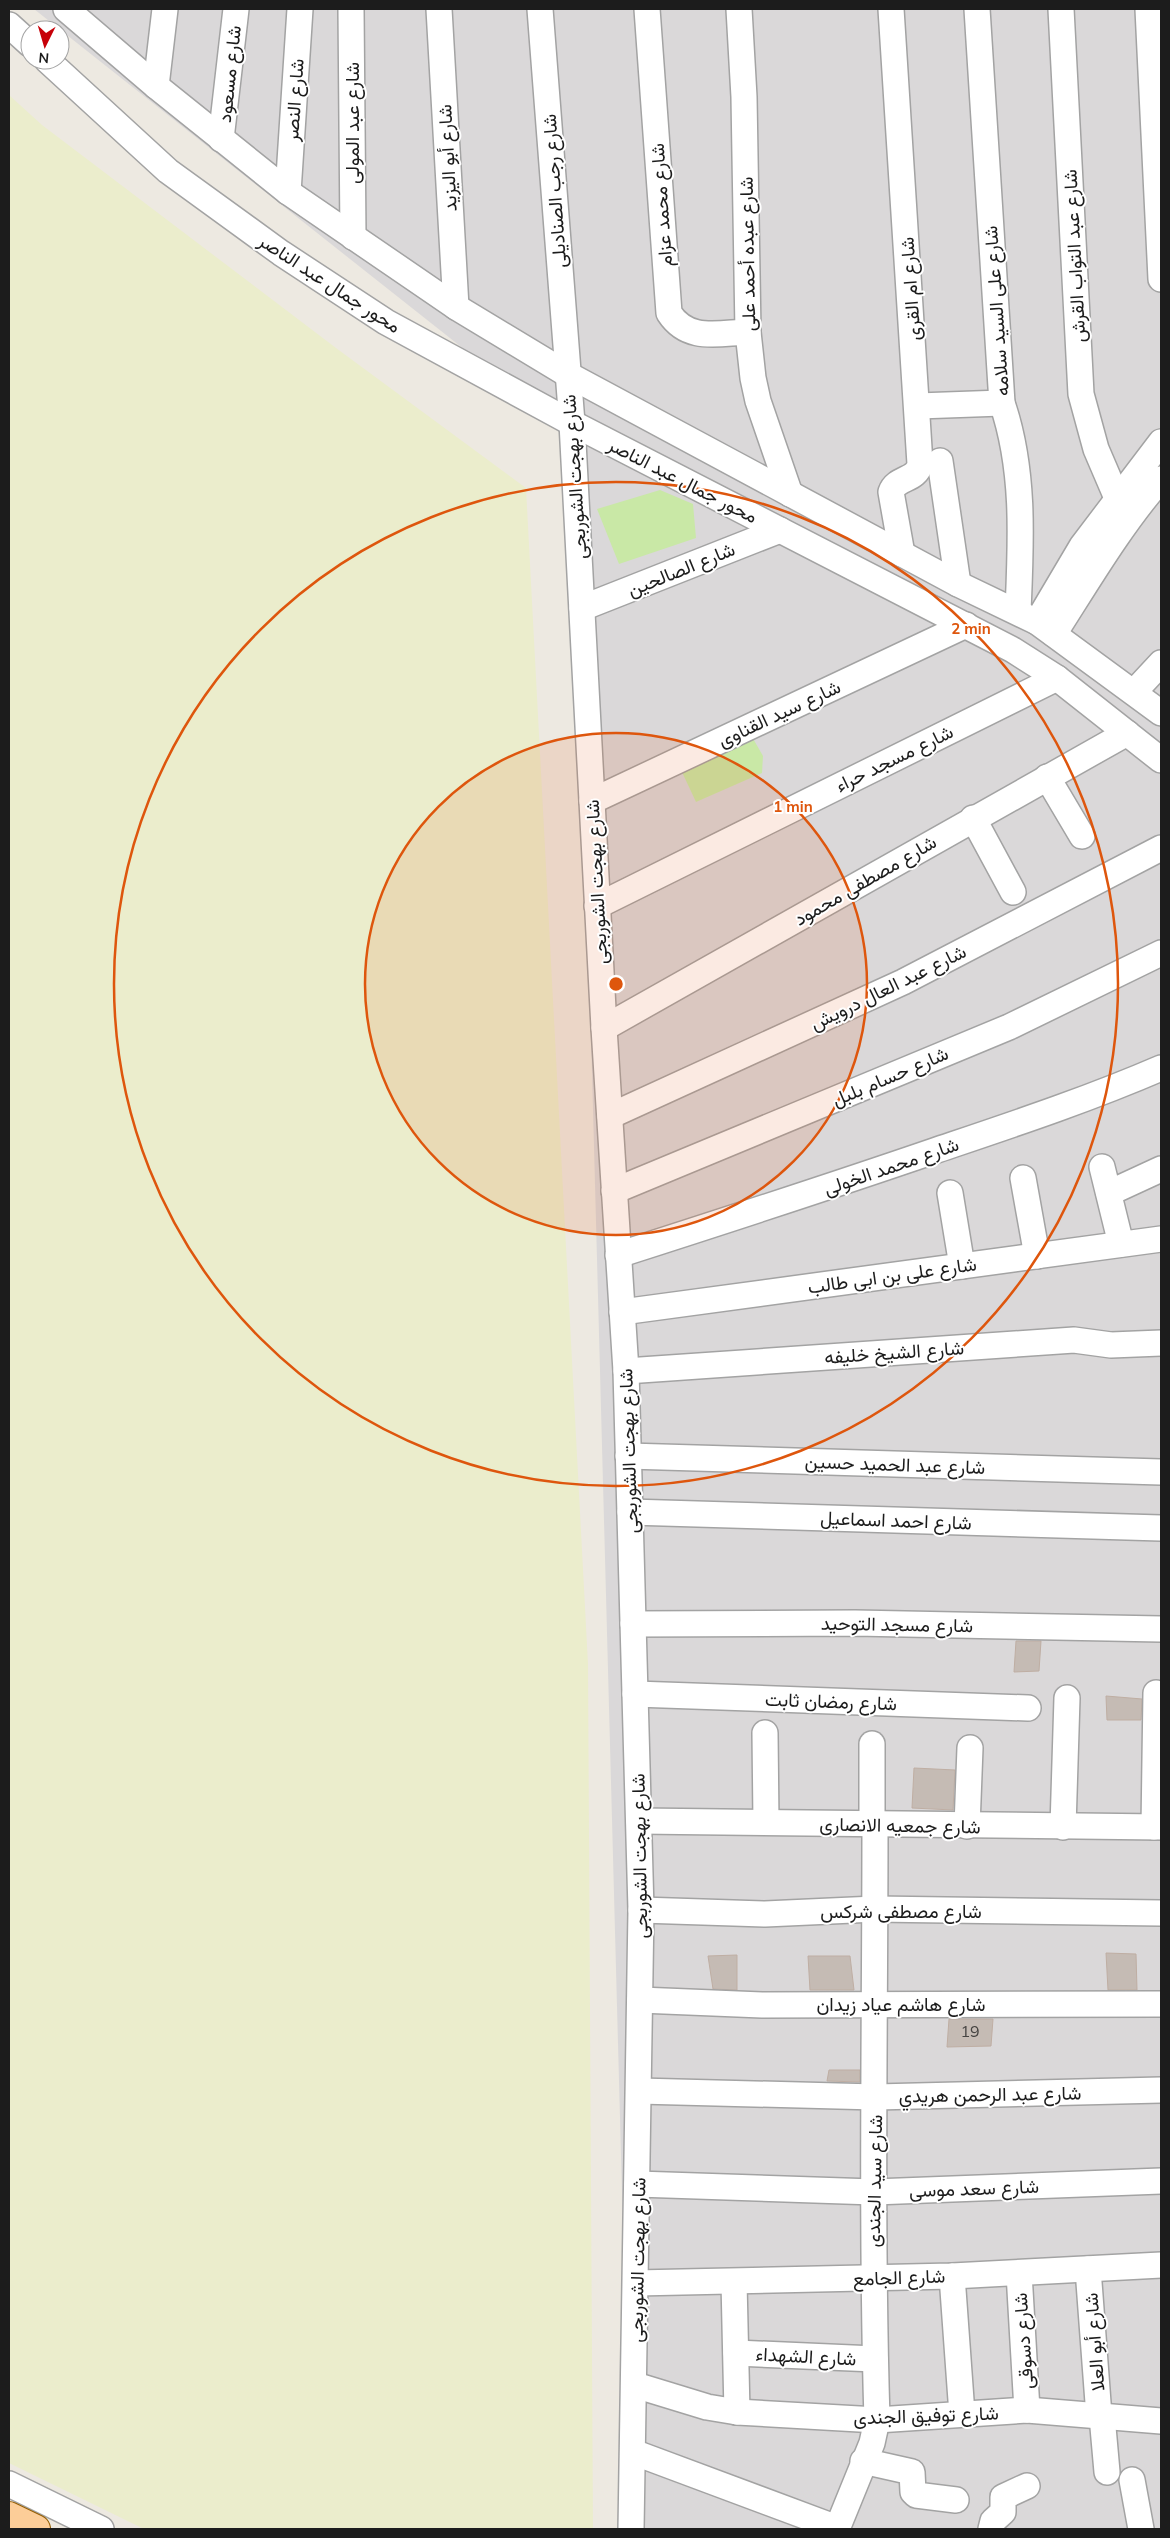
<svg xmlns="http://www.w3.org/2000/svg" width="1170" height="2538" viewBox="0 0 1170 2538" font-family="Mulish,Vazirmatn,sans-serif">
<style>
.residential{fill:#dad8d9}
.farmland{fill:#ebedcc}
.grass{fill:#c9e8a6}
.building{fill:#c5bbb4;stroke:#bfaea3}
.lines{fill:none;stroke-linecap:round;stroke-linejoin:round}
.minor-casing{stroke:#a3a3a3;stroke-width:28}
.major-casing{stroke:#935d00;stroke-width:30}
.minor{stroke:#fff;stroke-width:25}
.major{stroke:#fccd98;stroke-width:28}
.ring{fill:none;stroke:#de560d;stroke-width:2.5}
.labels{text-anchor:middle;stroke-width:4;stroke-linejoin:round;paint-order:stroke}
.number-label{font-size:16px;fill:#464442}
.street-label{font-size:19px;fill:#1c1c1c;stroke:#fff}
.centre{fill:#de560d;stroke:#fff;stroke-width:2.5}
.ring-label{font-size:15px;text-anchor:middle;font-weight:bold;fill:#de560d;stroke:#fff;stroke-width:4;stroke-linejoin:round;paint-order:stroke}
</style>
<rect width="100%" height="100%" fill="#ede9e1"/>
<polygon class="residential" points="34,9 1161,9 1161,2529 631,2529 575,437"/>
<polygon class="farmland" points="9,95 42,125 336,348 526,488 588,1664 593,2529 144,2529 9,2463"/>
<g class="grass">
<polygon points="660,490 693,504 696,538 619,564 597,509"/>
<polygon points="747,728 763,756 762,773 696,802 681,770"/>
</g>
<g class="building">
<polygon points="1016,1641 1041,1641 1039,1671 1014,1672"/>
<polygon points="1106,1696 1142,1699 1141,1720 1107,1720"/>
<polygon points="914,1768 955,1770 953,1810 912,1808"/>
<polygon points="1106,1953 1136,1954 1137,1990 1108,1990"/>
<polygon points="737,1955 737,1990 713,1989 708,1956"/>
<polygon points="808,1956 850,1956 854,1990 810,1990"/>
<polygon points="949,2019 993,2019 991,2046 947,2047"/>
<polygon points="829,2070 860,2070 860,2082 827,2081"/>
</g>
<g class="lines">
<g class="minor-casing">
<g id="minor">
<polyline points="66,9 156,86 288,192 456,307 567,374 958,584 1037,622 1161,713"/>
<polyline points="351,9 353,237"/>
<polyline points="439,9 456,307"/>
<polyline points="540,9 572,423 604,1028 626,1371 641,1910 631,2529"/>
<path d="M647 9 669 313C688 342 717 333 748 332"/>
<polyline points="739,9 744,97 748,332 753,378 758,401 790,494"/>
<path d="M891 9 920 464C917 481 896 477 891 492L902 554"/>
<path d="M977 9 1002 403C1025 470 1021 542 1018 611"/>
<polyline points="1061,9 1081,394 1096,449 1117,498"/>
<polyline points="1148,9 1161,279"/>
<polyline points="9,25 30,44"/>
<polyline points="47,60 168,171 281,253 386,322 572,423 1013,650 1057,678 1161,760"/>
<polyline points="156,86 165,9"/>
<polyline points="221,139 236,9"/>
<polyline points="288,192 300,9"/>
<polyline points="918,406 1002,403"/>
<polyline points="940,461 958,584"/>
<polyline points="582,608 780,530"/>
<polyline points="1037,622 1082,546 1161,442"/>
<path d="M1054 634C1088 581 1120 526 1161 479"/>
<polyline points="1134,692 1161,663"/>
<polyline points="1047,777 1082,836"/>
<polyline points="592,801 966,625"/>
<polyline points="973,818 1013,892"/>
<polyline points="597,906 1057,678"/>
<polyline points="604,1028 1127,733"/>
<polyline points="610,1116 903,982 1161,848"/>
<polyline points="1102,1167 1121,1244"/>
<polyline points="1023,1178 1037,1256"/>
<polyline points="614,1191 1009,1027 1161,953"/>
<polyline points="950,1193 962,1266"/>
<polyline points="1109,1193 1161,1169"/>
<path d="M618 1255C724 1221 829 1187 934 1151 1011 1125 1087 1100 1161 1068"/>
<polyline points="622,1312 1161,1239"/>
<polyline points="626,1371 1074,1340 1111,1345 1161,1343"/>
<polyline points="628,1456 1161,1472"/>
<polyline points="630,1512 1161,1528"/>
<polyline points="633,1624 855,1623 1161,1629"/>
<polyline points="635,1694 1028,1708"/>
<polyline points="765,1733 766,1822"/>
<polyline points="872,1744 872,1824"/>
<polyline points="639,1821 1161,1827"/>
<polyline points="967,1826 970,1748"/>
<polyline points="1063,1827 1067,1698"/>
<polyline points="1154,1827 1156,1693"/>
<polyline points="641,1910 765,1914 875,1909 1161,1913"/>
<polyline points="640,2000 762,2005 1161,2004"/>
<polyline points="639,2091 876,2097 1161,2090"/>
<polyline points="637,2184 874,2192 1161,2181"/>
<polyline points="1088,2269 1099,2416"/>
<polyline points="1019,2273 1027,2410"/>
<polyline points="952,2276 962,2414"/>
<polyline points="734,2282 737,2412"/>
<polyline points="636,2283 952,2276 1161,2265"/>
<polyline points="736,2353 875,2359"/>
<polyline points="635,2385 707,2407 737,2412 877,2420 1027,2410 1161,2421"/>
<polyline points="1102,2416 1107,2472"/>
<polyline points="633,2452 837,2528"/>
<polyline points="863,2461 912,2472 913,2492 916,2495 956,2500"/>
<polyline points="1132,2480 1141,2529"/>
<polyline points="9,2484 101,2529"/>
<path d="M837 2529 872 2443 877 2420C871 2222 875 2023 875 1824"/>
<polyline points="991,2529 993,2521 1003,2512 1003,2497 1027,2486"/>
</g>
</g>
<g class="major-casing">
<polyline id="major" points="9,2516 36,2529"/>
</g>
<use href="#minor" class="minor"/>
<use href="#major" class="major"/>
</g>
<circle cx="616" cy="984" r="251" fill="#de560d" fill-opacity=".12"/>
<g class="ring">
<circle cx="616" cy="984" r="251"/>
<circle cx="616" cy="984" r="502"/>
</g>
<g class="labels">
<g class="number-label">
<text x="970" y="2037">19</text>
</g>
<g class="street-label">
<text transform="translate(229 74) rotate(-84)" y="7">شارع مسعود</text>
<text transform="translate(294 100) rotate(-86)" y="7">شارع النصر</text>
<text transform="translate(352 123) rotate(-90)" y="7">شارع عبد المولى</text>
<text transform="translate(447 158) rotate(-93)" y="7">شارع أبو اليزيد</text>
<text transform="translate(554 191) rotate(-94)" y="7">شارع رجب الصناديلى</text>
<text transform="translate(661 205) rotate(-94)" y="7">شارع محمد عزام</text>
<text transform="translate(747 254) rotate(-91)" y="7">شارع عبده أحمد على</text>
<text transform="translate(1074 256) rotate(-93)" y="7">شارع عبد التواب القرش</text>
<text transform="translate(330 283) rotate(33)" y="7">محور جمال عبد الناصر</text>
<text transform="translate(910 289) rotate(-94)" y="7">شارع ام القرى</text>
<text transform="translate(996 311) rotate(-94)" y="7">شارع على السيد سلامه</text>
<text transform="translate(574 477) rotate(-94)" y="7">شارع بهجت الشوربجى</text>
<text transform="translate(683 480) rotate(27)" y="7">محور جمال عبد الناصر</text>
<text transform="translate(681 569) rotate(-22)" y="7">شارع الصالحين</text>
<text transform="translate(779 713) rotate(-25)" y="7">شارع سيد القناوى</text>
<text transform="translate(894 758) rotate(-26)" y="7">شارع مسجد حراء</text>
<text transform="translate(865 880) rotate(-30)" y="7">شارع مصطفى محمود</text>
<text transform="translate(596 882) rotate(-93)" y="7">شارع بهجت الشوربجى</text>
<text transform="translate(888 987) rotate(-26)" y="7">شارع عبد العال درويش</text>
<text transform="translate(890 1076) rotate(-23)" y="7">شارع حسام بلبل</text>
<text transform="translate(891 1166) rotate(-19)" y="7">شارع محمد الخولى</text>
<text transform="translate(892 1275) rotate(-8)" y="7">شارع على بن ابى طالب</text>
<text transform="translate(894 1352) rotate(-4)" y="7">شارع الشيخ خليفه</text>
<text transform="translate(628 1451) rotate(-92)" y="7">شارع بهجت الشوربجى</text>
<text transform="translate(895 1464) rotate(2)" y="7">شارع عبد الحميد حسين</text>
<text transform="translate(896 1520) rotate(2)" y="7">شارع احمد اسماعيل</text>
<text transform="translate(897 1624) rotate(1)" y="7">شارع مسجد التوحيد</text>
<text transform="translate(831 1701) rotate(2)" y="7">شارع رمضان ثابت</text>
<text transform="translate(900 1825) rotate(1)" y="7">شارع جمعيه الانصارى</text>
<text transform="translate(639 1856) rotate(-91)" y="7">شارع بهجت الشوربجى</text>
<text x="901" y="1918">شارع مصطفى شركس</text>
<text x="901" y="2011">شارع هاشم عياد زيدان</text>
<text transform="translate(990 2094) rotate(-1)" y="7">شارع عبد الرحمن هريدي</text>
<text transform="translate(874 2181) rotate(-89)" y="7">شارع سيد الجندى</text>
<text transform="translate(974 2188) rotate(-2)" y="7">شارع سعد موسى</text>
<text transform="translate(637 2260) rotate(-89)" y="7">شارع بهجت الشوربجى</text>
<text transform="translate(899 2277) rotate(-2)" y="7">شارع الجامع</text>
<text transform="translate(1023 2341) rotate(-94)" y="7">شارع دسوقى</text>
<text transform="translate(1094 2342) rotate(-94)" y="7">شارع أبو العلا</text>
<text transform="translate(806 2356) rotate(3)" y="7">شارع الشهداء</text>
<text transform="translate(926 2415) rotate(-2)" y="7">شارع توفيق الجندى</text>
</g>
</g>
<circle cx="616" cy="984" r="8" class="centre"/>
<g class="ring-label">
<text x="971" y="634">2 min</text>
<text x="793" y="812">1 min</text>
</g>
<rect width="1170" height="2538" fill="none" stroke="#1c1c1c" stroke-width="20"/>
<g transform="translate(45 45) rotate(185)"><circle r="24" fill="#ffffff" stroke="#a4a4a4"/>
<path d="M0-4L9 19L0 12L-9 19Z" fill="#c70008"/>
<text y="-8" font-size="14" font-weight="bold" text-anchor="middle" fill="#1c1c1c">N</text>
</g>
</svg>
